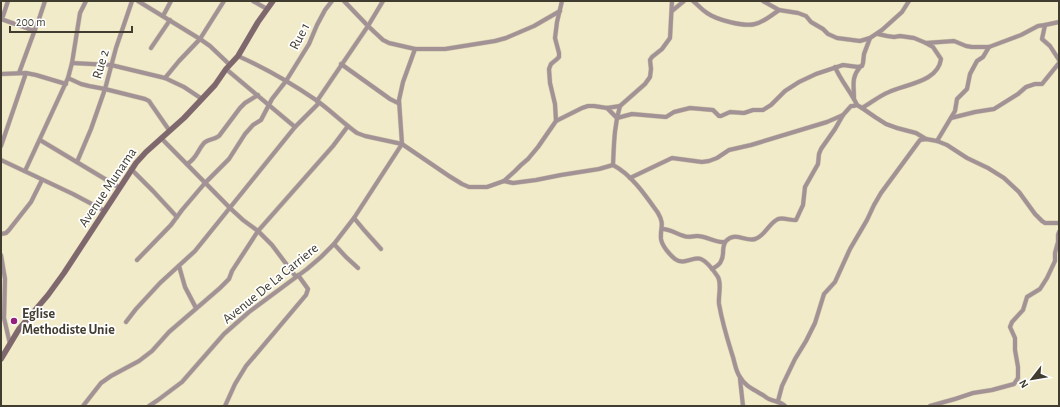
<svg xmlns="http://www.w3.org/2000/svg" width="1060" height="407" viewBox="0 0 1060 407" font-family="'Alegreya Sans',sans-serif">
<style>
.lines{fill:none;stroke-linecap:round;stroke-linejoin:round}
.street-casing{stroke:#cec8ab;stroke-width:5}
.secondary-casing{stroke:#cec8ab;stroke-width:6}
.street{stroke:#a29295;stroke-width:4}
.secondary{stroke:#7f686d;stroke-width:5.5}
.poi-dot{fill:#941f7d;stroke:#fff;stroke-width:1.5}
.labels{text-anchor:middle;stroke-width:3.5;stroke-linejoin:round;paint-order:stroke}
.street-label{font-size:14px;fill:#403d30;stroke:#fff}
.poi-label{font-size:14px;font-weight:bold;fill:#403d30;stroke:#fff;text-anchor:start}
</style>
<rect width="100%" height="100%" fill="#f2ebca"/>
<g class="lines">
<g class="street-casing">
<g id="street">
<polyline points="138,1 200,39 210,46 230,65"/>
<polyline points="253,1 267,9"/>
<polyline points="344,1 368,26 383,40 389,43 415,49 445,49 495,41 506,38 534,26 560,11"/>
<path d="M693 1C698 5 702 10 707 13 717 20 744 27 755 24 764 22 772 15 779 10"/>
<polyline points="763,1 779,10 798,13 806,16 811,22 823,29 828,34 837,38 860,41 870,38"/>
<polyline points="672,11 684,1"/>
<polyline points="163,16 171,1"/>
<polyline points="1,18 3,16 8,1"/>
<polyline points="1,19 35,31"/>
<polyline points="1045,25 1042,39 1050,46 1059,60"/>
<polyline points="878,34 887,36 894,37 900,36 914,38 926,43 954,41 966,46 972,47 989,47 1021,35 1038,26 1045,25 1059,22"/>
<polyline points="151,48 170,20"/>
<path d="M238 56C265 68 291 83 316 100 330 110 343 123 357 133L365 136 402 144 449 176 462 184 469 187H487L504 181 515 171 521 165 528 159 538 147 556 121 555 104 550 83 549 69 551 64 557 59 559 57V53L555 38 557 22 562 1"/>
<polyline points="72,63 111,65 165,78 184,87 202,99"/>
<polyline points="341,64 390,99 398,103"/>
<path d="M835 67C841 81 851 92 857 105"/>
<polyline points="226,69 295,127"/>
<polyline points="19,73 40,16 45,1"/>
<polyline points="1,74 26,73 36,75 66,84"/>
<polyline points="68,78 81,84 89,86 105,89 145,99 149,101 151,104 169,130"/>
<polyline points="165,78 179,61 200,39 224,1"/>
<path d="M854 98C854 85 851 78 860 67"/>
<polyline points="317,101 368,26 383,1"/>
<polyline points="607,108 617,118 632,114 666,117 674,112 690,108 713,110 719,116 721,116 730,112 744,113 753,110 763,110 771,105 785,91 799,82 816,74 843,65 858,67 862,66 863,63 864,54 870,38 882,30 902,12 909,1"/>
<path d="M862 108C871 103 879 96 889 92 906 84 938 82 941 59L933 47 926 43"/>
<polyline points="951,118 975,112 994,109 1018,94 1026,87 1035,84 1042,84 1059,63"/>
<polyline points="556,121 582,108 588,106 594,106 607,108 620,106 645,84 650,77 651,69 650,60 652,57 662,49 670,38 672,1"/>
<polyline points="161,138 230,208 243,220 258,231 272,245 296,277"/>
<polyline points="40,140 120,188"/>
<polyline points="937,141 947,145 967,158 988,168 1004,178 1019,192 1035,214 1042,221 1045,223 1059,223"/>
<polyline points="1,146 26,73"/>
<polyline points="1,160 73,194 105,211"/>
<polyline points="77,162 91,129 105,89 116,48 132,1"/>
<path d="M187 164C197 158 197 151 204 143 208 139 214 140 219 136L240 108 245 103 258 95"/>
<path d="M613 165C614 145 614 126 620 106"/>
<polyline points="131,169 153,191 177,217"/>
<polyline points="25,171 68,78 72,63 80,13 86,1"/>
<polyline points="630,178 672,158 702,162 709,161 717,158 729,150 751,145 827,122 843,115 851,106 853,106 857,105 862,108 875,117 886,124 897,128 916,133 926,139"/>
<path d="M504 181 513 183 536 180 561 175 599 169 613 165C632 175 646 196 658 213 665 225 660 227 661 239 662 246 670 255 675 259 684 266 693 256 701 259 708 262 714 271 718 277 722 285 718 296 719 304 722 321 727 338 732 354 735 362 735 370 740 377 745 386 753 389 761 394 764 395 766 398 769 399 775 402 780 401 785 406"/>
<polyline points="354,218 364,230 381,249"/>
<path d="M662 229C671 229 676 234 684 236 688 238 692 236 697 236 707 236 715 243 725 242"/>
<polyline points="1,234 6,233 9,230 31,202 42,180"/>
<polyline points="334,244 346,257 358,268"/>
<polyline points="1,255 5,279 4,318 10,344"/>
<polyline points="137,260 171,225 182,210 205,183 229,159 245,134 253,125 261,120 272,99 286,81 309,44 317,25 325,10 332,1"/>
<polyline points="179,266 185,287 196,308"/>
<path d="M712 269C715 267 720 265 721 261 725 255 721 247 726 241 735 231 745 242 755 239 765 236 769 223 778 219 784 217 791 221 796 220L803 205 805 187 818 164 819 154 821 149 835 129 843 115"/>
<polyline points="126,322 136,309 160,283 195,251 295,127 319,103"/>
<polyline points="740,379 743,406"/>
<polyline points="778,401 782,386 795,359 806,341 815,323 824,294 835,282 850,249 867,220 874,205 881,193 920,140 926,139 937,141 955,111 957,99 967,89 970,74 977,61 983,57 989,47"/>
<polyline points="83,406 101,383 111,376 139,361 152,351 169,332 220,288 229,279 232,271 258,231 333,146 348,126"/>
<polyline points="149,406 158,400 182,382 224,334 249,312 307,269 321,257 334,244 354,218 402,144 399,100 403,82 415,49"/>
<polyline points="225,406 235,384 246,366 306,295 308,289 298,275"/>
<polyline points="930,406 955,399 973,393 992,390 1014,384 1018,378 1018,367 1015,350 1015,338 1010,327 1012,322 1023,310 1027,297 1040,289 1047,278 1055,261 1055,253 1058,242 1058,235 1059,232"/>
</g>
</g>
<g class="secondary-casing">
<polyline id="secondary" points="1,359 19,329 48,295 64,273 136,163 146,152 184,118 215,85 226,69 238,56 258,22 273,1"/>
</g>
<use href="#street" class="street"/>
<use href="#secondary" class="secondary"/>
</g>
<circle class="poi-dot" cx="14" cy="321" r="4"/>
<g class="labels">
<g class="street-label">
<text transform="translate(299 36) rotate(-63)" y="5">Rue 1</text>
<text transform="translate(100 64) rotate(-74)" y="5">Rue 2</text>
<text transform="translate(107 187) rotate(-56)" y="5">Avenue Munama</text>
<text transform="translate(270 283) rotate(-39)" y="5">Avenue De La Carriere</text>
</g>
<g class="poi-label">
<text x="22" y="318">Eglise<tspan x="22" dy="16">Methodiste Unie</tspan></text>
</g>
</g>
<rect width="1060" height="407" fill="none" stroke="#403d30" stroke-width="4"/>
<g transform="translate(1032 379) rotate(239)" stroke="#ffffff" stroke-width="3" paint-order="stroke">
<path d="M0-3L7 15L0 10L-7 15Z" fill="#403d30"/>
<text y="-6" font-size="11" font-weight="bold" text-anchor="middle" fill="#403d30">N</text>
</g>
<path d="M10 26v6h122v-6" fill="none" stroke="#403d30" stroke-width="2"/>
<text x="16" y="26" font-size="12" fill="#403d30" stroke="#ffffff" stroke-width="3" paint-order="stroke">200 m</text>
</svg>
